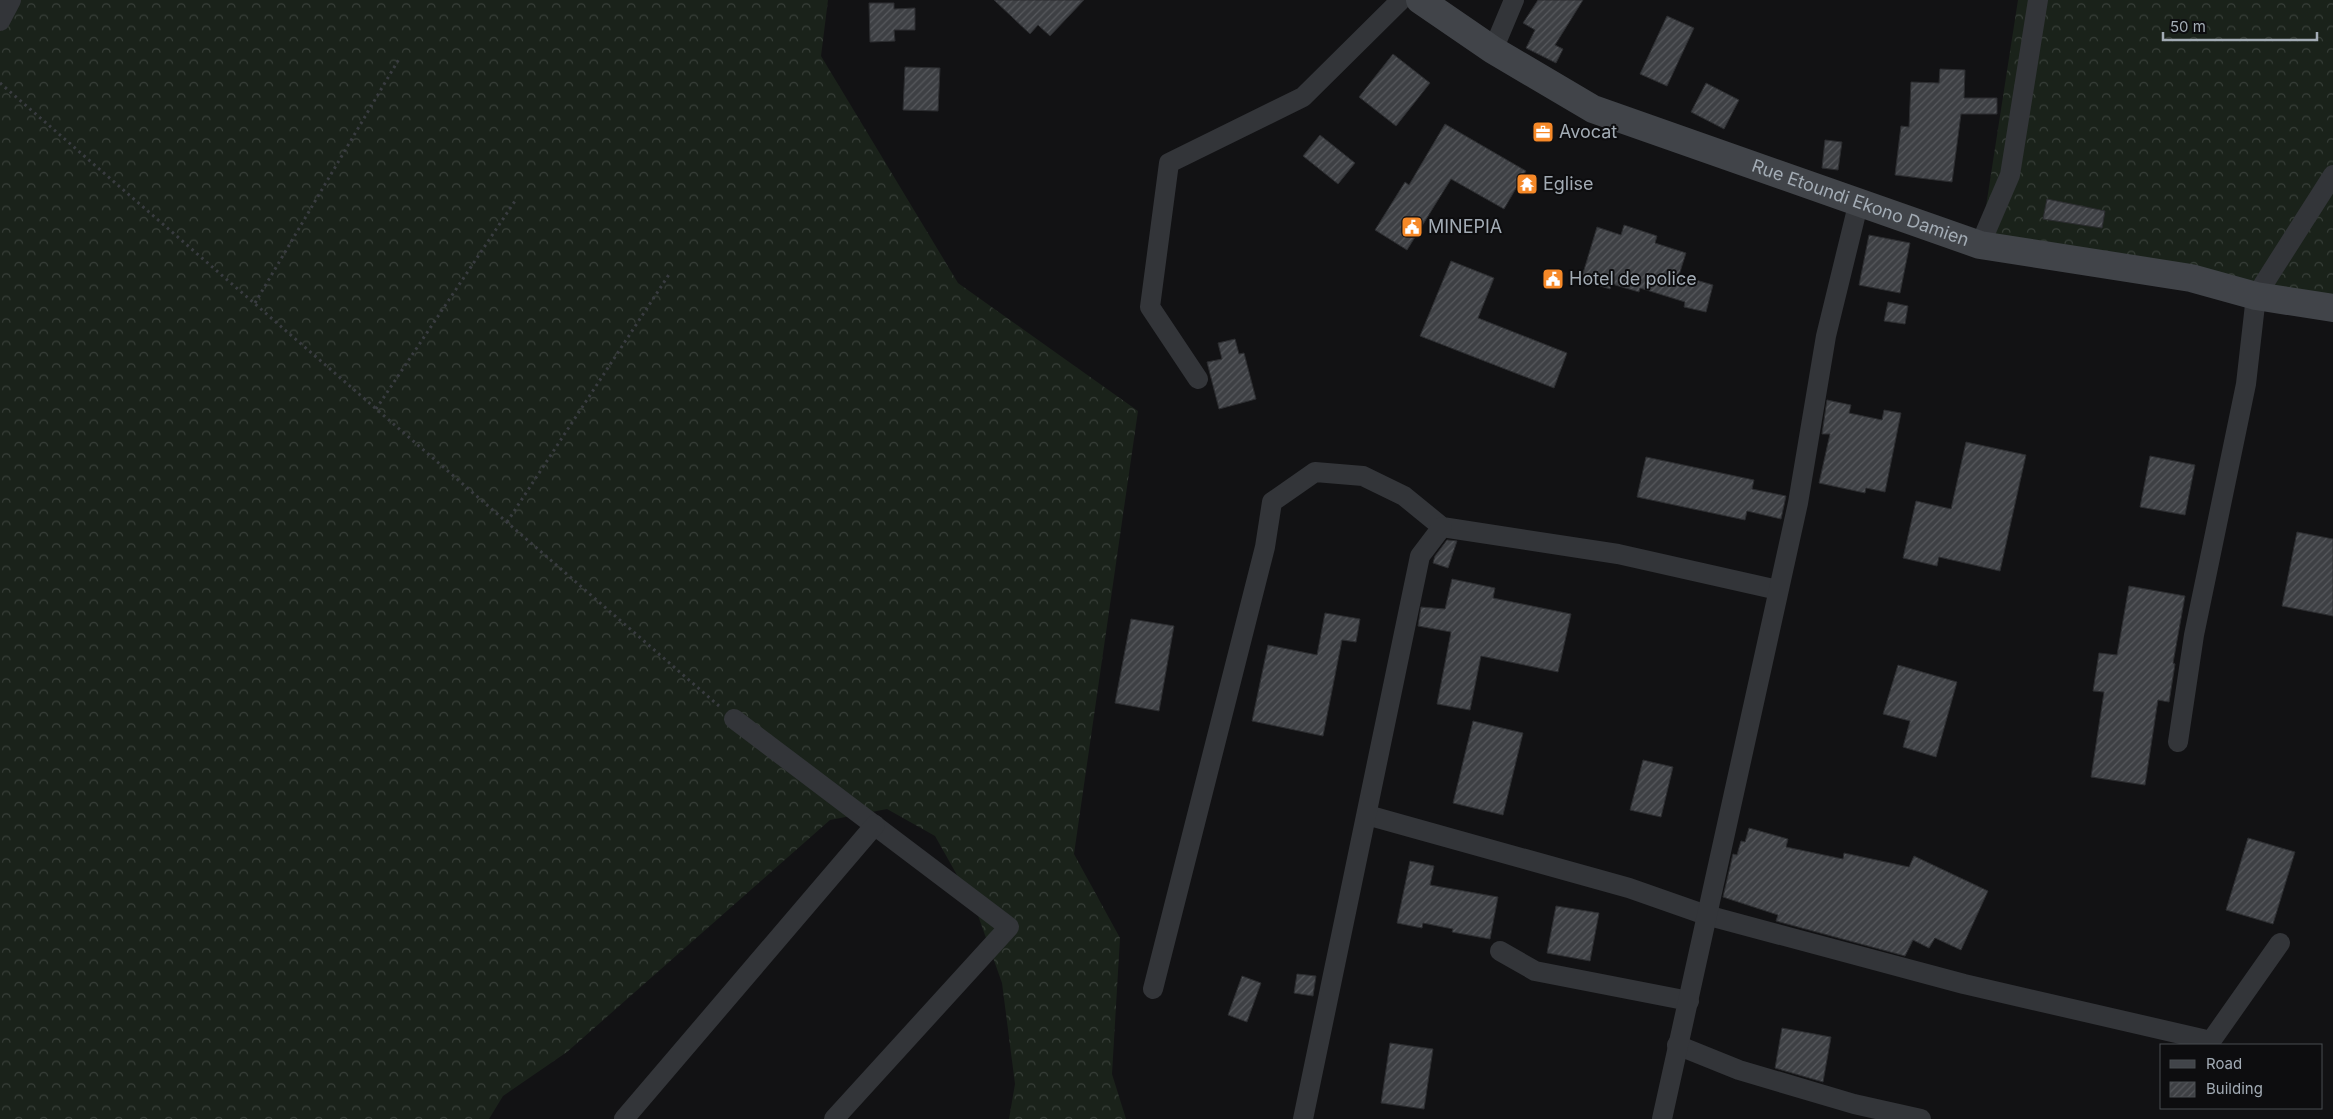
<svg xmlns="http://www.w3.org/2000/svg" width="2333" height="1119" viewBox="0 0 2333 1119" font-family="Inter,sans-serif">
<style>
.forest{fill:url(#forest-crowns)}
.building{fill:url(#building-hatch);stroke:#2c2d30}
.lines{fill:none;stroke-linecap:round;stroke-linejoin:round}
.path{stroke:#393c40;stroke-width:3;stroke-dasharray:2.5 4;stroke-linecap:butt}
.street{stroke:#333539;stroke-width:20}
.secondary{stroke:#414449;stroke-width:28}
.labels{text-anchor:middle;stroke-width:4;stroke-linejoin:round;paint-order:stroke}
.poi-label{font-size:18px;fill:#a3acb5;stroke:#0d0d0f;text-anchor:start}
.street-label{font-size:18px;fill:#a3acb5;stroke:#0d0d0f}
</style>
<defs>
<pattern id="forest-crowns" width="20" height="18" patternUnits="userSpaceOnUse" patternTransform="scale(1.25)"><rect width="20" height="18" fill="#1a221a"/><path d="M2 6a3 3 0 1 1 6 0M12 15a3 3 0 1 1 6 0" fill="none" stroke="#383f39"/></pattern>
<pattern id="building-hatch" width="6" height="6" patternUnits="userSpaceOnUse" patternTransform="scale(1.25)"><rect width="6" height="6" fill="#3e4044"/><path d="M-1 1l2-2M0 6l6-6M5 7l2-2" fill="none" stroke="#57595d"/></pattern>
</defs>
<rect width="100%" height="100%" fill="#121214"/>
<g class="forest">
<polygon points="0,0 828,0 821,56 958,283 1138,411 1074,854 1120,938 1112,1074 1126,1119 1009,1119 1015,1084 1002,983 975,907 935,836 887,809 830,820 567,1052 503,1096 489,1119 0,1119"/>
<polygon points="2018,0 2333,0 2333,303 1980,245"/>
</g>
<g class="building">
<polygon points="994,0 1084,0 1050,36 1038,25 1030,34"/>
<polygon points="1538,0 1583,0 1555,45 1563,49 1556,63 1526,48 1535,30 1523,23"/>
<polygon points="869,3 894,3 894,9 915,8 915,30 894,30 895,41 870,42"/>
<polygon points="1667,16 1694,28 1667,86 1640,74"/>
<polygon points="1393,54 1430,83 1396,126 1359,97"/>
<polygon points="905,67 940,68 938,111 903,110"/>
<polygon points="1940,69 1965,70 1964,98 1997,98 1997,114 1961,114 1952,182 1895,175 1901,126 1909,127 1911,82 1939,83"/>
<polygon points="1706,83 1739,100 1724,129 1691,112"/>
<polygon points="1445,124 1526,171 1504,209 1451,179 1407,250 1375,230 1405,182 1409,185"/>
<polygon points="1320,135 1355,163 1338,184 1303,156"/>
<polygon points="1825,140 1842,142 1838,170 1822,168"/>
<polygon points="2047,199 2105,211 2102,228 2043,219"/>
<polygon points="1624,225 1657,236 1655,243 1686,253 1679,275 1713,285 1706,312 1684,307 1685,302 1640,288 1639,292 1612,284 1610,289 1581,280 1597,227 1621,235"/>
<polygon points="1869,235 1910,243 1900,293 1859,285"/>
<polygon points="1451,261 1494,278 1478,318 1567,353 1554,388 1420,336"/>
<polygon points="1888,302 1908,306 1905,324 1884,321"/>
<polygon points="1235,339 1239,354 1244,353 1256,399 1219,409 1207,362 1222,359 1218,343"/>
<polygon points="1827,400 1851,405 1849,413 1882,420 1884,410 1901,413 1885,492 1866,488 1865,493 1819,483 1830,434 1822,434"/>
<polygon points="1966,442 2026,455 2000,571 1939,557 1937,566 1903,558 1916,501 1951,509"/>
<polygon points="2150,456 2195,465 2185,515 2140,507"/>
<polygon points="1646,457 1754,480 1752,489 1786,496 1781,519 1747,511 1745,520 1637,497"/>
<polygon points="2297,532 2333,539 2333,616 2282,606"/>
<polygon points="1447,540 1457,541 1448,568 1433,563 1435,556"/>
<polygon points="1452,579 1495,588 1493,598 1571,614 1558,672 1481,656 1470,710 1437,704 1451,632 1418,626 1421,607 1445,609"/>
<polygon points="2129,586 2185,596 2173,663 2175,664 2169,702 2158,700 2145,785 2091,777 2104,692 2093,691 2099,653 2117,655"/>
<polygon points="1325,613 1360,619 1356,642 1342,640 1323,736 1252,721 1268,645 1317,655"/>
<polygon points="1131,619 1174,626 1159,711 1115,703"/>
<polygon points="1898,665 1957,682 1936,757 1903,747 1910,721 1883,714"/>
<polygon points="1473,721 1523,733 1503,815 1453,803"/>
<polygon points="1643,760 1673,767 1661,817 1630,810"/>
<polygon points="1749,828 1788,839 1786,847 1843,859 1844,853 1909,867 1914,856 1988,891 1961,950 1935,938 1929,948 1913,940 1905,956 1776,921 1778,915 1723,897 1733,854 1737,855 1741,841 1745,842"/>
<polygon points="2248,838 2295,852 2273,924 2226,910"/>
<polygon points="1410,861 1434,866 1430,885 1498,897 1490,939 1452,932 1453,929 1423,923 1422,928 1397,923"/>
<polygon points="1556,906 1599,913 1590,961 1547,953"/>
<polygon points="1297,974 1316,976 1313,996 1294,993"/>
<polygon points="1242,976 1261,983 1247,1022 1228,1015"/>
<polygon points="1782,1028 1831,1037 1823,1082 1775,1068"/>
<polygon points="1390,1043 1433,1049 1424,1109 1381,1103"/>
</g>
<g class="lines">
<g class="path">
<polyline points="0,83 719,706"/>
<polyline points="255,303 399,59"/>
<polyline points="376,409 515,201"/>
<polyline points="507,522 670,273"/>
</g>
<g class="street">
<polyline points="0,21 11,0"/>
<polyline points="1493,50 1514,0"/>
<polyline points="1980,245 2010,175 2038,0"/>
<polyline points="1198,379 1150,307 1169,163 1303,97 1401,0"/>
<polyline points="734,719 1009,927 834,1119"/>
<polyline points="2178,742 2194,635 2246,384 2256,296 2333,175"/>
<polyline points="1367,815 1629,888 1706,915 1964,984 2211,1041 2280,943"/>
<polyline points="1500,951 1535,971 1689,1001"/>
<polyline points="1153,989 1265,547 1272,502 1315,472 1363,476 1404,496 1442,527 1618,554 1778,590"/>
<polyline points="1677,1045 1739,1070 1854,1104 1921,1119"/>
<polyline points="624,1119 875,825"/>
<polyline points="1303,1119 1420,556 1442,527"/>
<polyline points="1662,1119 1798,503 1826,336 1859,201"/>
</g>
<path class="secondary" id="s1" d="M1420 0 1493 50 1593 109 1980 245 2191 278 2256 296 2333 308"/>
</g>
<defs>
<g id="office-square" transform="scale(1.125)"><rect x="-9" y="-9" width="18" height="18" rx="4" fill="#f68928" stroke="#0d0d0f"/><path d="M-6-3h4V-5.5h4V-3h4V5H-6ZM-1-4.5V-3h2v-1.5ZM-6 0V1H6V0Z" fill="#fff"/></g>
<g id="temple-square" transform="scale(1.125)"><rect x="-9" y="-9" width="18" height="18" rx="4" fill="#f68928" stroke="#0d0d0f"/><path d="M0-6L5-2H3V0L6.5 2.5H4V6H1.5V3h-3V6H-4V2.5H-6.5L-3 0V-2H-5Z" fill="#fff"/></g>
<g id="civic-square" transform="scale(1.125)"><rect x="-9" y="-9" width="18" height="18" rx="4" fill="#f68928" stroke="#0d0d0f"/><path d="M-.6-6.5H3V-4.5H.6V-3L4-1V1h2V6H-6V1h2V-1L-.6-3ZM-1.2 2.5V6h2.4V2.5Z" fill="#fff"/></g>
</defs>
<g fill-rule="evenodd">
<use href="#office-square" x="1543" y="132"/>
<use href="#temple-square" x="1527" y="184"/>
<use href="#civic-square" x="1412" y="227"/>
<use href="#civic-square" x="1553" y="279"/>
</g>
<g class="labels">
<g class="poi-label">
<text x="1559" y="138">Avocat</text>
<text x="1543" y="190">Eglise</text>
<text x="1428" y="233">MINEPIA</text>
<text x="1569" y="285">Hotel de police</text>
</g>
<g class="street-label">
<text dy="6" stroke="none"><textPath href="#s1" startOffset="488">Rue Etoundi Ekono Damien</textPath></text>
</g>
</g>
<rect x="2160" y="1044" width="162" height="65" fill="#0d0d0f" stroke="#494d51"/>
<rect x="2170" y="1060" width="25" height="8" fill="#414449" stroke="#494d51"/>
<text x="2206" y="1069" font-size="15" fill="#a3acb5">Road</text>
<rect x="2170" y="1082" width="25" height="15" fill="url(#building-hatch)" stroke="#494d51"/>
<text x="2206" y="1094" font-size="15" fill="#a3acb5">Building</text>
<path d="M2163 32v8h154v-8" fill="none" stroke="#a3acb5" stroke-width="2.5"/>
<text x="2170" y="32" font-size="15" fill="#a3acb5" stroke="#0d0d0f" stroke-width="4" paint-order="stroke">50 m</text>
</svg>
